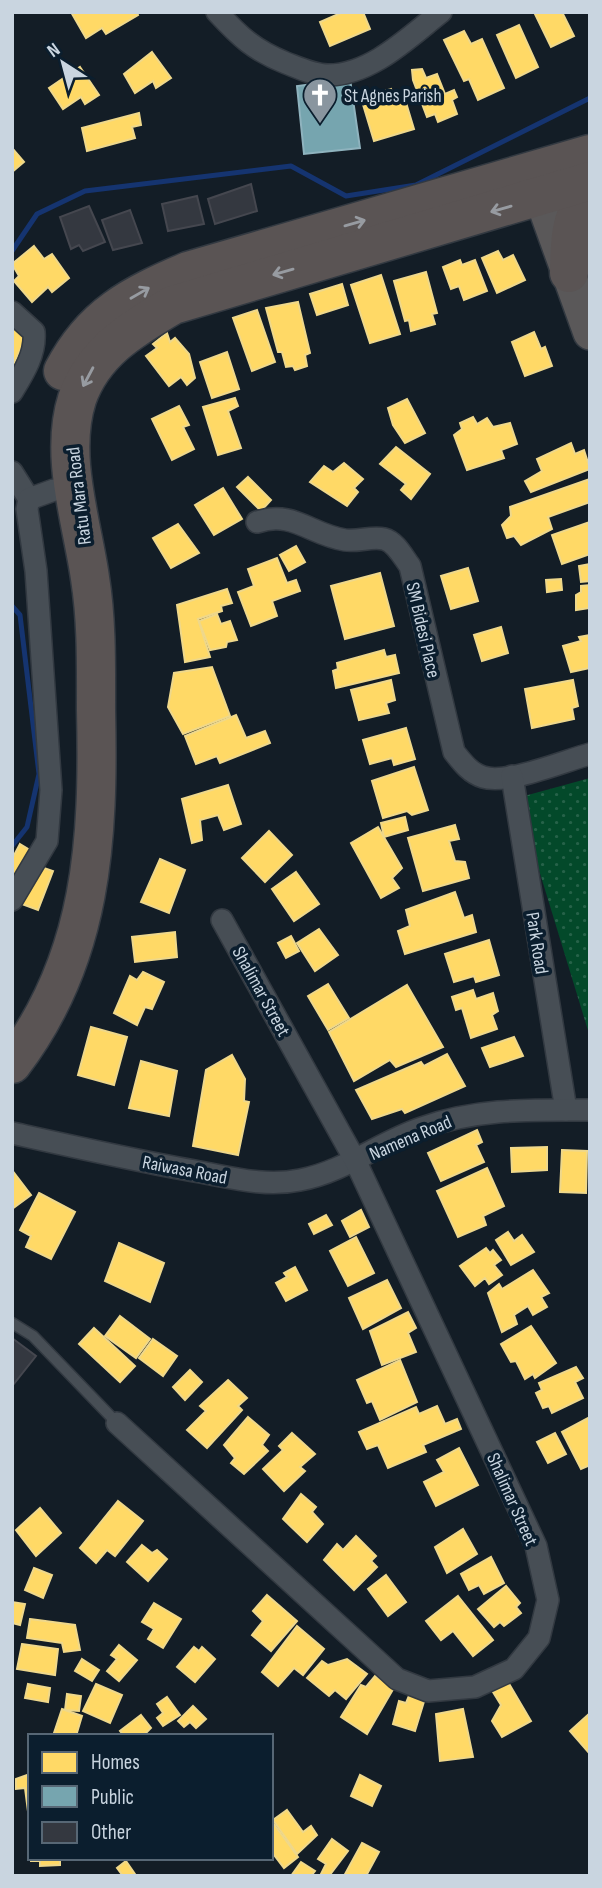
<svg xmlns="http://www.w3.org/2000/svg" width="602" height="1888" viewBox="0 0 602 1888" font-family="'Sofia Sans Condensed',sans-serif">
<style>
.park{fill:url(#park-dots)}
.homes{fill:#ffd966;stroke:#efd88b;stroke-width:2}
.public{fill:#76a5af;stroke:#8fb3be;stroke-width:2}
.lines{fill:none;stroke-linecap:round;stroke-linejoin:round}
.stream{stroke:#153470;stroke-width:5}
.building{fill:#343840;stroke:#45474f;stroke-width:2}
.lane-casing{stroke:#323941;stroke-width:13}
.street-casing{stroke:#323941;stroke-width:24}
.primary-casing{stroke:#323941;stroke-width:36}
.highway-casing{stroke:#323941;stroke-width:41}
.lane{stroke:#474e55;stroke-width:10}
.street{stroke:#474e55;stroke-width:21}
.primary{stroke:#5a5859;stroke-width:33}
.highway{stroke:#5a5454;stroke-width:38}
.oneway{stroke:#979ba1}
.labels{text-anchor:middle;stroke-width:7;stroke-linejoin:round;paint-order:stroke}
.poi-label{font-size:19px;fill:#c9d5e0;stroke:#0b1e2e;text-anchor:start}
.street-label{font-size:19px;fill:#c9d5e0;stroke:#0b1e2e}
</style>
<defs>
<pattern id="park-dots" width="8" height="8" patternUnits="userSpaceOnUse" patternTransform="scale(1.75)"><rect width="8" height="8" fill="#03492a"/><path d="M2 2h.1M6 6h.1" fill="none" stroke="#266249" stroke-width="1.8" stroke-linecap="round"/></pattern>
</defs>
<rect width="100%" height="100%" fill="#131d26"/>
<polygon class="park" points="590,778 590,1037 517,798"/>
<g class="homes">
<polygon points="71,12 137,12 138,15 106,34 102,28 86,38"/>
<polygon points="343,12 363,12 370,29 330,46 320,22"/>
<polygon points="534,12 562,12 574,36 551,47"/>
<polygon points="519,25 538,67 516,78 497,35"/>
<polygon points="464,31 471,44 482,39 504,88 478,100 469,79 464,81 444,40"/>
<polygon points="152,52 171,78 156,88 153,81 135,93 124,74"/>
<polygon points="80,67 99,95 85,104 81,97 63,109 49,88"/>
<polygon points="422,69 426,78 437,74 445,94 454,90 457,97 452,100 457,114 438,122 435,114 427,117 413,80 412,70"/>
<polygon points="391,89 394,99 404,96 414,129 374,141 361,98"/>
<polygon points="139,113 141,125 132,127 135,138 87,151 82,128"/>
<polygon points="12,148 24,162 12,172"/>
<polygon points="34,246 44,259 52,254 69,278 52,292 48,287 32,302 14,281 19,276 12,264"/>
<polygon points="498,251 503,260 513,255 525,280 497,293 482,258"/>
<polygon points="460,260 462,265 475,260 487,291 464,300 459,286 451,289 443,267"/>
<polygon points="426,272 437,313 432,314 435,324 411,331 409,320 405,321 394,281"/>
<polygon points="381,275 400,334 370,343 351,285"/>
<polygon points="342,284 348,305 317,315 310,294"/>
<polygon points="298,302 310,353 305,355 307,366 295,370 293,366 286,367 282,352 278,352 266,308"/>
<polygon points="257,310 275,362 252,371 233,318"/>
<polygon points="12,326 28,334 12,367"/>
<polygon points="534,332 541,349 545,347 552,366 525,376 512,342"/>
<polygon points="167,333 170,342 175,338 189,354 195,378 187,385 181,377 169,386 146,356 157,348 153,344"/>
<polygon points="227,352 239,389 212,398 200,362"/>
<polygon points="235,398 238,406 228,411 241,448 218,455 203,407"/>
<polygon points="407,399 425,433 405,443 393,425 388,408"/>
<polygon points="179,406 189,425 183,427 194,449 172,460 152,419"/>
<polygon points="473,417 477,424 487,418 493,427 510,423 517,444 501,450 504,458 467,470 454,435 462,429 460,423"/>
<polygon points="571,443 575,454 584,450 590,469 531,492 525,481 542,471 537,459"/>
<polygon points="396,447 430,474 411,499 401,490 406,484 380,464"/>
<polygon points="344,463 363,479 354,488 358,492 347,506 310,482 324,466 333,472"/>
<polygon points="248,477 271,500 261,511 237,487"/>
<polygon points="590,479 590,502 548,517 552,529 521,545 514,536 507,538 502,525 511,516 510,507"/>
<polygon points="223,488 242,519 214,535 195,505"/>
<polygon points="590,522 590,554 562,564 552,535"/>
<polygon points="178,524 199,553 171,568 153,538"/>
<polygon points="296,546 305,562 289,571 280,555"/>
<polygon points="277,558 287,583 296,580 300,591 272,601 277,616 251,626 238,592 254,586 248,569"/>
<polygon points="590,564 590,581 581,582 579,566"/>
<polygon points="468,568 478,601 451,609 441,576"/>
<polygon points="380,573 394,626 345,639 331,586"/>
<polygon points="561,579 562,590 547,592 546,580"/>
<polygon points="590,585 590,608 576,610 576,595 581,592 581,586"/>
<polygon points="227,589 232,603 221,606 222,611 198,619 210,657 185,662 177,605"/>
<polygon points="217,614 221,624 230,621 237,640 227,642 226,647 210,650 199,621"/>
<polygon points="501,627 508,653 482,661 474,635"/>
<polygon points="590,635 590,668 571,672 563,646 581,641 579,637"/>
<polygon points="384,650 386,657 395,655 399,673 336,688 333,671 338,669 337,663"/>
<polygon points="212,667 230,716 183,734 168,707 174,673"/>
<polygon points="391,680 395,700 386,703 389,713 359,720 351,690"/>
<polygon points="573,680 578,706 572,708 574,719 532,728 525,689"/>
<polygon points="236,715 246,738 265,731 270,743 220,763 217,756 196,764 185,736"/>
<polygon points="406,728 415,759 394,765 392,758 370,764 363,740"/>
<polygon points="414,767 428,810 412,815 407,811 383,818 372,781"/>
<polygon points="228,785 241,824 224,830 218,815 200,820 202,840 192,843 182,799"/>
<polygon points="405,817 408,830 384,837 381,823"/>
<polygon points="455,825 459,839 449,841 455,861 465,862 469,878 423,891 408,838"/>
<polygon points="378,827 402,868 392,878 399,888 381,898 351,843"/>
<polygon points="269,831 292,855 265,882 242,858"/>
<polygon points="20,844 35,853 20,879 12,875 12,859"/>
<polygon points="160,859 185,870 169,913 141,902"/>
<polygon points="38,866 53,871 38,910 19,903"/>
<polygon points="296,872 319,904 294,921 272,889"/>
<polygon points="455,892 464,918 472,915 476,932 405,954 398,931 410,926 406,910"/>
<polygon points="319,929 338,955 315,971 297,943"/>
<polygon points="175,932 177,957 135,962 132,937"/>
<polygon points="291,936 299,951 286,958 278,943"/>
<polygon points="489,940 499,975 476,982 474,976 454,982 445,954"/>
<polygon points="143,972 164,982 152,1009 145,1007 137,1025 114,1013 130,976 137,980"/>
<polygon points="328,984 349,1018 328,1030 308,996"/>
<polygon points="407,985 443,1047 396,1067 390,1060 354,1081 329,1032"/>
<polygon points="473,990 476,999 493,993 498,1011 492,1015 497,1029 471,1038 462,1008 456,1010 452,997"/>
<polygon points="91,1027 127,1037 114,1085 78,1075"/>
<polygon points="514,1037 523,1056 490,1067 482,1048"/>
<polygon points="447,1054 465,1086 405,1113 402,1109 372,1119 356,1090 421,1062 424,1066"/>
<polygon points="232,1055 245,1079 244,1101 249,1102 238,1155 193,1146 206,1070"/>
<polygon points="141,1061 177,1071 169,1116 129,1108"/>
<polygon points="477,1130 482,1142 476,1145 484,1162 441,1181 428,1153"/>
<polygon points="547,1147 547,1170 512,1172 511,1148"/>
<polygon points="562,1150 587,1151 586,1193 560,1192"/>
<polygon points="487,1168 504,1206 483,1216 486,1225 458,1237 437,1191"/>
<polygon points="12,1170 31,1195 12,1209"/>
<polygon points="39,1193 75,1212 51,1259 26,1247 31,1236 20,1230"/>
<polygon points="361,1210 369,1227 350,1237 342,1221"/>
<polygon points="326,1215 332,1225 314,1234 309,1224"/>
<polygon points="508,1232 514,1241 522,1235 534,1252 511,1265 496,1240"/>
<polygon points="356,1237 374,1273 348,1286 330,1251"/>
<polygon points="119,1243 164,1263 150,1302 105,1281"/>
<polygon points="486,1248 490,1253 493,1250 501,1260 494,1265 502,1275 489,1284 485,1278 475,1286 460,1266"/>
<polygon points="295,1267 307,1290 286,1301 276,1283 287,1277 284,1273"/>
<polygon points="533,1270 549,1293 541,1297 547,1307 533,1315 528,1306 514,1315 517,1324 502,1332 488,1293 499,1284 502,1289"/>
<polygon points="387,1280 401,1308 363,1329 349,1298"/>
<polygon points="408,1312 416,1328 408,1333 416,1352 382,1365 370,1331"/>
<polygon points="120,1316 150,1339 136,1358 105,1336"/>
<polygon points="531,1326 556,1363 535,1378 533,1374 525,1379 516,1361 511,1362 501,1344"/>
<polygon points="94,1328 135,1366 120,1382 79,1344"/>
<polygon points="153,1339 177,1356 163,1376 139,1358"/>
<polygon points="400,1360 417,1402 380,1420 372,1401 367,1403 357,1380"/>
<polygon points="576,1367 583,1378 575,1382 583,1398 552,1413 549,1406 543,1408 536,1393 542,1390 539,1383"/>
<polygon points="190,1370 202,1382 185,1400 173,1387"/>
<polygon points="228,1380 247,1398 238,1406 242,1410 207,1448 187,1430 206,1411 200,1406"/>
<polygon points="437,1406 445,1424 457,1419 461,1429 423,1445 426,1452 388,1468 378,1445 367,1449 359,1432 416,1407 419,1414"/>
<polygon points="248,1417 269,1435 262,1445 268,1451 244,1474 231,1463 235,1458 224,1445"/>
<polygon points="590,1417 590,1465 581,1469 562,1432"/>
<polygon points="292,1433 315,1454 300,1467 305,1471 284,1491 263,1469 283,1450 279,1446"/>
<polygon points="555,1433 566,1454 548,1463 537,1442"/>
<polygon points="459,1448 478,1485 436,1506 424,1482 444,1472 437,1460"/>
<polygon points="301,1494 316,1507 312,1512 323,1524 307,1542 283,1519"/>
<polygon points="118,1501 143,1521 115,1556 107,1550 96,1563 80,1548"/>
<polygon points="40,1508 61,1533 36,1556 16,1530"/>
<polygon points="463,1529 477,1554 447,1573 435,1547"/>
<polygon points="356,1536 376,1556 371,1561 377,1567 354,1590 324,1560 337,1544 343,1550"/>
<polygon points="142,1545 152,1553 157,1550 167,1559 148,1581 127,1562"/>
<polygon points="491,1557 504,1583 484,1594 479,1585 469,1590 461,1574"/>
<polygon points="34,1568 52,1575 43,1598 25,1590"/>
<polygon points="386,1575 406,1602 388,1616 368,1589"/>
<polygon points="506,1586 520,1603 516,1607 521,1613 504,1626 500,1622 494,1627 478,1609"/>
<polygon points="267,1595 297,1621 271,1651 252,1635 263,1621 253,1611"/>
<polygon points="458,1596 493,1640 473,1656 453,1631 441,1640 426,1621"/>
<polygon points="12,1602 25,1604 20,1625 12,1623"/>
<polygon points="154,1603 181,1619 163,1648 148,1639 154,1629 142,1622"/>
<polygon points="30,1619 75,1625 80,1650 64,1652 62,1643 27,1638"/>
<polygon points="297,1626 324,1649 303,1675 294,1668 278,1686 262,1672"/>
<polygon points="22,1644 58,1649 55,1675 17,1669"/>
<polygon points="119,1645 137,1660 119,1681 107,1671 117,1659 111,1655"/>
<polygon points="194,1647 199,1651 202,1647 215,1659 195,1682 177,1667"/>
<polygon points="82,1659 99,1670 92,1681 75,1671"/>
<polygon points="347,1659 367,1674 346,1699 335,1690 329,1696 307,1678 322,1661 328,1665"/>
<polygon points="375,1676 395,1686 367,1734 341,1717 361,1685 366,1687"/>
<polygon points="508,1682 531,1721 502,1737 492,1721 501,1705 493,1692"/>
<polygon points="28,1684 50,1688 48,1702 25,1698"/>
<polygon points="96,1684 122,1695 110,1723 83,1711"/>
<polygon points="411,1691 426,1695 415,1731 393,1724 399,1701 406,1703"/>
<polygon points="67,1694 81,1696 79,1711 65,1710"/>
<polygon points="167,1697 180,1715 163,1726 157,1718 163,1713 157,1704"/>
<polygon points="193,1706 206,1719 196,1728 190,1722 184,1727 178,1721"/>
<polygon points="62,1709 82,1716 76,1736 53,1736"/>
<polygon points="463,1709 473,1757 440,1761 436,1714"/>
<polygon points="590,1713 590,1754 570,1731"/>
<polygon points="141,1715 151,1728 143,1736 124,1736 120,1731"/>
<polygon points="30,1774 30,1827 25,1788 16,1789 16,1779"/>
<polygon points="360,1775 381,1786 372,1806 351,1796"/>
<polygon points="287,1810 303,1832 311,1826 317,1835 297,1854 273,1820"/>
<polygon points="271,1820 298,1857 284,1868 271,1851"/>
<polygon points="332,1839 348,1851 329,1876 320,1876 326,1864 318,1859"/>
<polygon points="362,1843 379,1852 366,1876 344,1876"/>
<polygon points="31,1858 60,1858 60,1865 40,1866 40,1861 31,1861"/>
<polygon points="126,1861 135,1874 134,1876 123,1876 117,1868"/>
<polygon points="301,1862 315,1871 311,1876 291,1876"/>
</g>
<polygon class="public" points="350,79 360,148 304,154 297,86"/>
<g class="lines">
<g class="stream">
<polyline points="12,251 37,214 85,191 291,166 346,196 416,185 590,98"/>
<polyline points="12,606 20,615 39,774 27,827 12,846"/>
</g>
</g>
<g class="building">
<polygon points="251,184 257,211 215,224 208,199"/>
<polygon points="197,196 204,224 168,231 162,204"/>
<polygon points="89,206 105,242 83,251 79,245 71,249 60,217"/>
<polygon points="130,210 142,243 113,250 102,220"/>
<polygon points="12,1338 36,1356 13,1385 12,1384"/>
</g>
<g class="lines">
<g class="lane-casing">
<polyline id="lane" points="12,1323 33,1336 117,1423"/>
</g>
<g class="street-casing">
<g id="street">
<path d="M217 12C240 37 254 50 286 63 299 68 314 75 328 75 371 75 409 37 441 12"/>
<path d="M12 312 34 332C36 354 23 374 12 392"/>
<polyline points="12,472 29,499"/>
<path d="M257 522C293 510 311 535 345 540 358 542 372 536 384 539 396 542 403 557 410 566L454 752C462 762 470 773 483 777 507 785 564 761 590 754"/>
<polyline points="512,776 566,1110"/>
<polyline points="12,900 47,841 51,790 36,571 27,509 29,499 54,490"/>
<path d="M12 1133C75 1147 137 1161 200 1172 233 1178 266 1187 300 1180 344 1172 380 1142 422 1128 478 1108 531 1110 590 1110"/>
<polyline points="117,1423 397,1679 428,1691 475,1687 514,1669 539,1638 548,1600 536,1546 355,1160 222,920"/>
</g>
</g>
<g class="primary-casing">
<polyline id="primary" points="532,172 590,333"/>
</g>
<g class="highway-casing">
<g id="highway">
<path d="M569 273C570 247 568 214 590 196"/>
<path d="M63 371C92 315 132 295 188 271L590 154"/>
<path d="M12 1064C93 958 99 839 96 710 96 666 97 622 90 578 82 522 59 456 77 399 93 352 132 329 173 305L590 181"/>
</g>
</g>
<use href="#lane" class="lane"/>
<use href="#street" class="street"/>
<use href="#primary" class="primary"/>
<use href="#highway" class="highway"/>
</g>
<defs><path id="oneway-shaft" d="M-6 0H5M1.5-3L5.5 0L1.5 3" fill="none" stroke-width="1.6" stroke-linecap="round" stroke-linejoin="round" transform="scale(1.75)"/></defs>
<g class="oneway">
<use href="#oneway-shaft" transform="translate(501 209) rotate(164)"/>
<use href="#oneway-shaft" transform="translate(355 223) rotate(-16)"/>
<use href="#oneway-shaft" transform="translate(283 272) rotate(164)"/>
<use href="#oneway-shaft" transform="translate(140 293) rotate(-30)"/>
<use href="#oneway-shaft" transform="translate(88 377) rotate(118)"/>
</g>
<defs>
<g id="church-pin" transform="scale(1.75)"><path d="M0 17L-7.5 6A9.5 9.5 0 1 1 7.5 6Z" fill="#89959f" stroke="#0b1e2e"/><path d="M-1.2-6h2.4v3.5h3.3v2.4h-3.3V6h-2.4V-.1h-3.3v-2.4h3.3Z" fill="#fff"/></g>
</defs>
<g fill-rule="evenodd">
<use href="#church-pin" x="320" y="95"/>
</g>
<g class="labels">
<g class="poi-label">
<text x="344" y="102">St Agnes Parish</text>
</g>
<g class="street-label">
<text transform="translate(78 496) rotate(-97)" y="7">Ratu Mara Road</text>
<text transform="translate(424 630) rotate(77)" y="7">SM Bidesi Place</text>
<text transform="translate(538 943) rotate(81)" y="7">Park Road</text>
<text transform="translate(262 991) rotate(61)" y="7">Shalimar Street</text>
<text transform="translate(410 1137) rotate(-23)" y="7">Namena Road</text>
<text transform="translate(185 1169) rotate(11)" y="7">Raiwasa Road</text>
<text transform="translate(513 1499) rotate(66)" y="7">Shalimar Street</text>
</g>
</g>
<rect width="602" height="1888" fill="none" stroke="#c9d5e0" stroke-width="28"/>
<rect x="28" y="1734" width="245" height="126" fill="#0b1e2e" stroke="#576775" stroke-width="2"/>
<rect x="42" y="1752" width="35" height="21" fill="#ffd966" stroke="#576775" stroke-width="2"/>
<text x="91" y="1769" font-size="21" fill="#c9d5e0">Homes</text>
<rect x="42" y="1786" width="35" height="21" fill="#76a5af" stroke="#576775" stroke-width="2"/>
<text x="91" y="1804" font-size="21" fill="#c9d5e0">Public</text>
<rect x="42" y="1822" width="35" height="21" fill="#343840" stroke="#576775" stroke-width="2"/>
<text x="91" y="1839" font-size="21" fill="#c9d5e0">Other</text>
<g transform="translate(63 63) rotate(324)" stroke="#0b1e2e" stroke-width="5" paint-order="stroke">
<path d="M0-5L12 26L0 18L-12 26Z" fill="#c9d5e0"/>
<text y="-10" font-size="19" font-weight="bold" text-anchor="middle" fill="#c9d5e0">N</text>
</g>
</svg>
